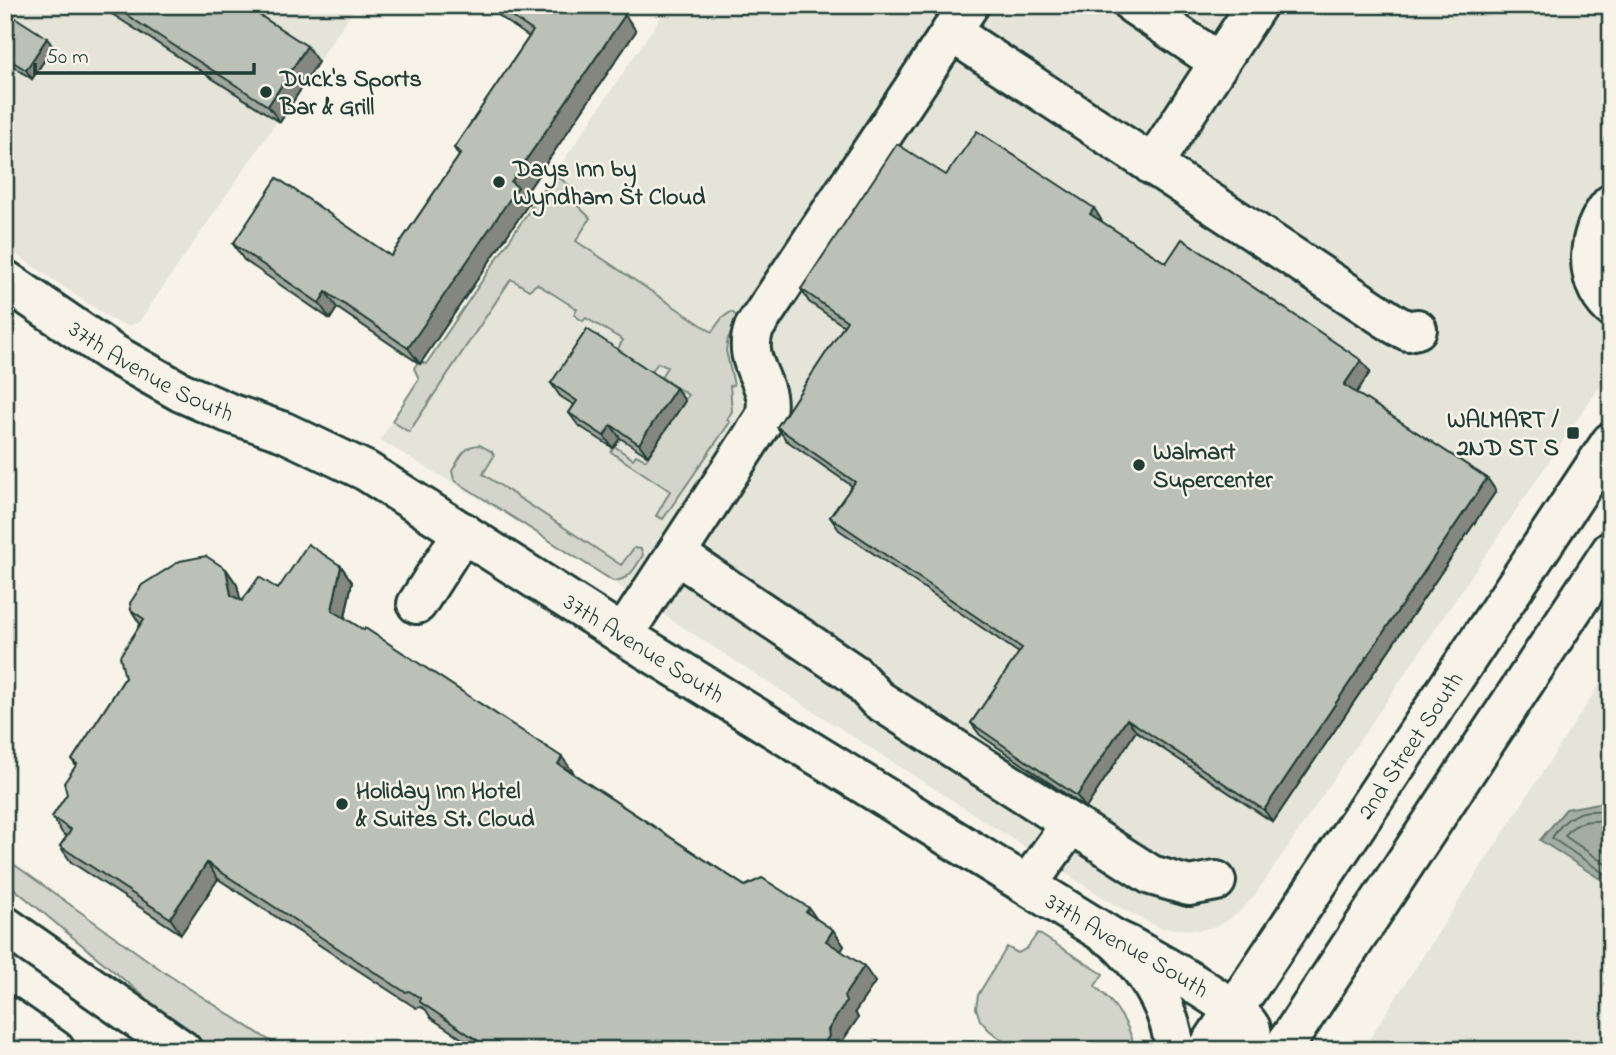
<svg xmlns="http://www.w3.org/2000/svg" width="1616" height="1055" viewBox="0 0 1616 1055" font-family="'Indie Flower',sans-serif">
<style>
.built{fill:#e5e4d9}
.green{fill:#d3d5ca;stroke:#79897f;stroke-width:2}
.water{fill:#a4ada3;stroke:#6f8077;stroke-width:2}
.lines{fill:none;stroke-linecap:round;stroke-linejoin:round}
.shore{stroke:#546a60;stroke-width:2}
.minor-casing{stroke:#1f3d34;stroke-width:44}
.major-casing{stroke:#1f3d34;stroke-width:44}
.highway-casing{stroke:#1f3d34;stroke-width:44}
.minor{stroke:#f7f3e8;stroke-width:38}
.major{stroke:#f7f3e8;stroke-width:38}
.highway{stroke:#f7f3e8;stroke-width:38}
.wall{fill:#a1a69d;stroke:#1f3d34;stroke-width:2}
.shaded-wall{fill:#83877f;stroke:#1f3d34;stroke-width:2}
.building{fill:#bbc1b6;stroke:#1f3d34;stroke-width:2}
.poi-dot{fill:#1f3d34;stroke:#f7f3e8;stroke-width:2.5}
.labels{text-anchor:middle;stroke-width:5;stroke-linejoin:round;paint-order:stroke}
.poi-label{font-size:24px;font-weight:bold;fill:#1f3d34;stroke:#f7f3e8;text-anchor:start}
.street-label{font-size:24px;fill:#1f3d34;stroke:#f7f3e8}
</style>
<rect width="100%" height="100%" fill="#f7f3e8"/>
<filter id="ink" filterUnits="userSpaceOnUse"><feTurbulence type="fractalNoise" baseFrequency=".0143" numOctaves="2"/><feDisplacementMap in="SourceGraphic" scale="14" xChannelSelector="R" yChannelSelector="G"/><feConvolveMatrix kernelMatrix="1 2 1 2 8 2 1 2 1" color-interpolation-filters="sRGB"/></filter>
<g filter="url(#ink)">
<g class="built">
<polygon points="5,5 357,5 139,322 129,326 114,321 5,247"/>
<polygon points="669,5 1611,5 1611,370 1255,895 1238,913 1219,926 1199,930 1160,928 1115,905 524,525 380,440 419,379 414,368 419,361 426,364"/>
<polygon points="1611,667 1611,1050 1362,1050"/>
</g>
<g class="green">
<path d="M558 177 569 185C570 202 580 207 590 218L576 241 712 332 722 318 731 312 739 317 738 322 728 338 726 351 734 385 730 386 732 411 727 420 730 422 663 519 656 516 670 491 611 452 614 446 633 459 636 455 646 460 688 395 661 377 667 367 658 363 651 372 617 350 623 340 586 318 583 321 574 315 577 309 537 284 529 290 511 279 409 432 392 421 419 379 414 368 419 361 426 364 543 190 552 186Z"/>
<path d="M480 445 492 452 494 456 483 474 621 565 634 548 641 549 643 555C635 568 629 581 613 581L454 480 452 471C460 458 464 445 480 445Z"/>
<polygon points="5,858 167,974 284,1050 215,1050 170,1018 5,881"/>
<path d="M1038 933 1103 974 1095 986C1115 1003 1130 1024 1135 1050H1015L989 1030 980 1020 976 1008 978 995 1007 947 1018 953 1027 948Z"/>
</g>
<polygon class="water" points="1604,802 1611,807 1611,886 1540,840 1566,809"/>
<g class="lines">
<g class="shore">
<path d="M1611 812C1583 808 1567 813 1552 838L1611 878"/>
<path d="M1611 821C1593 820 1576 819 1565 836L1611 868"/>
</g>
<g class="minor-casing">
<g id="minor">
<polyline points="1134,5 1219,62"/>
<polyline points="951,32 1396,325 1408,331 1417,329"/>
<polyline points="1152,165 1257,5"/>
<path id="s1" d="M5 280 110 352 181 392 229 413 284 432 366 471 623 635 1114 939 1129 946C1151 959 1245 1009 1251 1029 1253 1037 1249 1043 1246 1050"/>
<polyline points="676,554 854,674 877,699 1151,875 1189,886 1216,881"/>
<polyline points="417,604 463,532"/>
<path d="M623 635 764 419C777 384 740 367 754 328L969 5"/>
<polyline points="1028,884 1071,824"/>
</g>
</g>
<g class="major-casing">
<g id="major">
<path d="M1611 204C1587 232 1582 280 1611 307"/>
<path d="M1114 939C1146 969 1170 1006 1175 1050"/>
<path id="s2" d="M1207 1050 1611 442"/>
<polyline points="1282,1050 1611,551"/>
</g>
</g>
<g class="highway-casing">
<g id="highway">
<polyline points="5,926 182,1050"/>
<polyline points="5,1015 55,1050"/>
</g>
</g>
<use href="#minor" class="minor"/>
<use href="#major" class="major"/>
<use href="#highway" class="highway"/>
</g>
<g class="wall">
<polygon points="98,5 244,5 318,62 280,122"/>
<polygon points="488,5 610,5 625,15 636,31 524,196 529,203 420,364 337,308 330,319 244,260 233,244 391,256 459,156 454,148 529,37 492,11"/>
<polygon points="5,11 53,47 32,79 5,61"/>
<polygon points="946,175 1102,221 1102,222 1166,263 1370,372 1356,393 1487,478 1496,491 1273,822 1136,731 1086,808 980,735 971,723 1019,653 839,530 830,517 852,486 786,440 777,427 844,326 809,302 801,289"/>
<polygon points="551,383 676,388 685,401 648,456 620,438 613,448 578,425 569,413 574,405 560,396"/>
<polygon points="341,566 352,582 345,618 574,774 745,886 816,919 833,930 844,946 841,951 875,982 855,1012 858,1018 839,1046 840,1050 479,1050 431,1018 426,1010 421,1007 416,1008 218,879 181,934 71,862 60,846 67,836 63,834 52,817 67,794 76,766 72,760 125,678 140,624 131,610 226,569 237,585 240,600 242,601"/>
</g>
<g class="shaded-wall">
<polygon points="625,15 636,31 524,196 529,203 420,364 408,348 511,182"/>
<polygon points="47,38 53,47 32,79 26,70"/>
<polygon points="307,46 318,62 280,122 268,106"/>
<polygon points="1094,208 1102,221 1099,227 1090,214"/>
<polygon points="326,292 337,308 330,319 319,303"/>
<polygon points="1361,360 1370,372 1353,398 1344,385"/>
<polygon points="676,388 685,401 648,456 639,444"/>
<polygon points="611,425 620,438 613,448 604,436"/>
<polygon points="1487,478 1496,491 1273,822 1264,810"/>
<polygon points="341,566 352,582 343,626 332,610"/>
<polygon points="226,569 237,585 243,611 231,595"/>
<polygon points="1127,719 1136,731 1086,808 1077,796"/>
<polygon points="562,757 574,773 558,764"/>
<polygon points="207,863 218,879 181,934 170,918"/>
<polygon points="809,908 820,924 806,912"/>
<polygon points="833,930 844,946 837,957 826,941"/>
<polygon points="864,966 875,982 855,1012 858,1018 839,1046 840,1050 820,1050 844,996"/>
</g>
<g class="building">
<polygon points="111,5 244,5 307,46 268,106"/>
<polygon points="495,5 610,5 625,15 511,182 518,187 408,348 326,292 319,303 233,244 277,178 391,256 461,153 454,148 533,31"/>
<polygon points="5,11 47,38 26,70 5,57"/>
<polygon points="977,131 1094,208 1090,214 1166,263 1182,239 1361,360 1344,385 1487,478 1264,810 1127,719 1077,796 971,723 1022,648 830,517 855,482 777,427 847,321 801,289 897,144 946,175"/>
<polygon points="587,329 676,388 639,444 611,425 604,436 569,413 577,401 551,383"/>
<polygon points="308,544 341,566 332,610 364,630 365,628 562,757 558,764 745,886 762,878 809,908 806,912 833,930 826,941 864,966 844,996 846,1002 828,1030 829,1036 820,1050 492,1050 420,1002 420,998 409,991 405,992 207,863 170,918 60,846 71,830 52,817 67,794 64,783 77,764 72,760 125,678 120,656 144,619 131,610 130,603 142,585 180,561 206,556 226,569 231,595 242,601 259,577 278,589"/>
</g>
</g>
<g class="poi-dot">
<circle cx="266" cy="92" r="7"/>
<circle cx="499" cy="182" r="7"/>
<rect x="1566" y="426" width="14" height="14" rx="3.5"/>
<circle cx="1139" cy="465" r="7"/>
<circle cx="342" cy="804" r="7"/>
</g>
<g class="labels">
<g class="poi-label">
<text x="280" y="86">Duck's Sports<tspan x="280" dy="28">Bar &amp; Grill</tspan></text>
<text x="513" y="176">Days Inn by<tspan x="513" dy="28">Wyndham St Cloud</tspan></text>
<text x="1559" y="427" text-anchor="end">WALMART /<tspan x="1559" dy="28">2ND ST S</tspan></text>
<text x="1153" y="459">Walmart<tspan x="1153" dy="28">Supercenter</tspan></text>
<text x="356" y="798">Holiday Inn Hotel<tspan x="356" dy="28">&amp; Suites St. Cloud</tspan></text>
</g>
<g class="street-label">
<text dy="8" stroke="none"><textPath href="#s1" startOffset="173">37th Avenue South</textPath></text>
<text dy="8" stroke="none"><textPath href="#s1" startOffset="740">37th Avenue South</textPath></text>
<text dy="8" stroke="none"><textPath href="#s2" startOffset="366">2nd Street South</textPath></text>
<text dy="8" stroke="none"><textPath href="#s1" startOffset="1307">37th Avenue South</textPath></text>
</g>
</g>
<rect width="1616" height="1055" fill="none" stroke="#f7f3e8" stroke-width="28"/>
<rect x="14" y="14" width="1588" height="1027" fill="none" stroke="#1f3d34" stroke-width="2.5" filter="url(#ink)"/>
<path d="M35 63v10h219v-10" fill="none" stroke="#1f3d34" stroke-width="3.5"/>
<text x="46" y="63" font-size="21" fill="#1f3d34" stroke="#f7f3e8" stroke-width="5" paint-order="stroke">50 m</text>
</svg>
